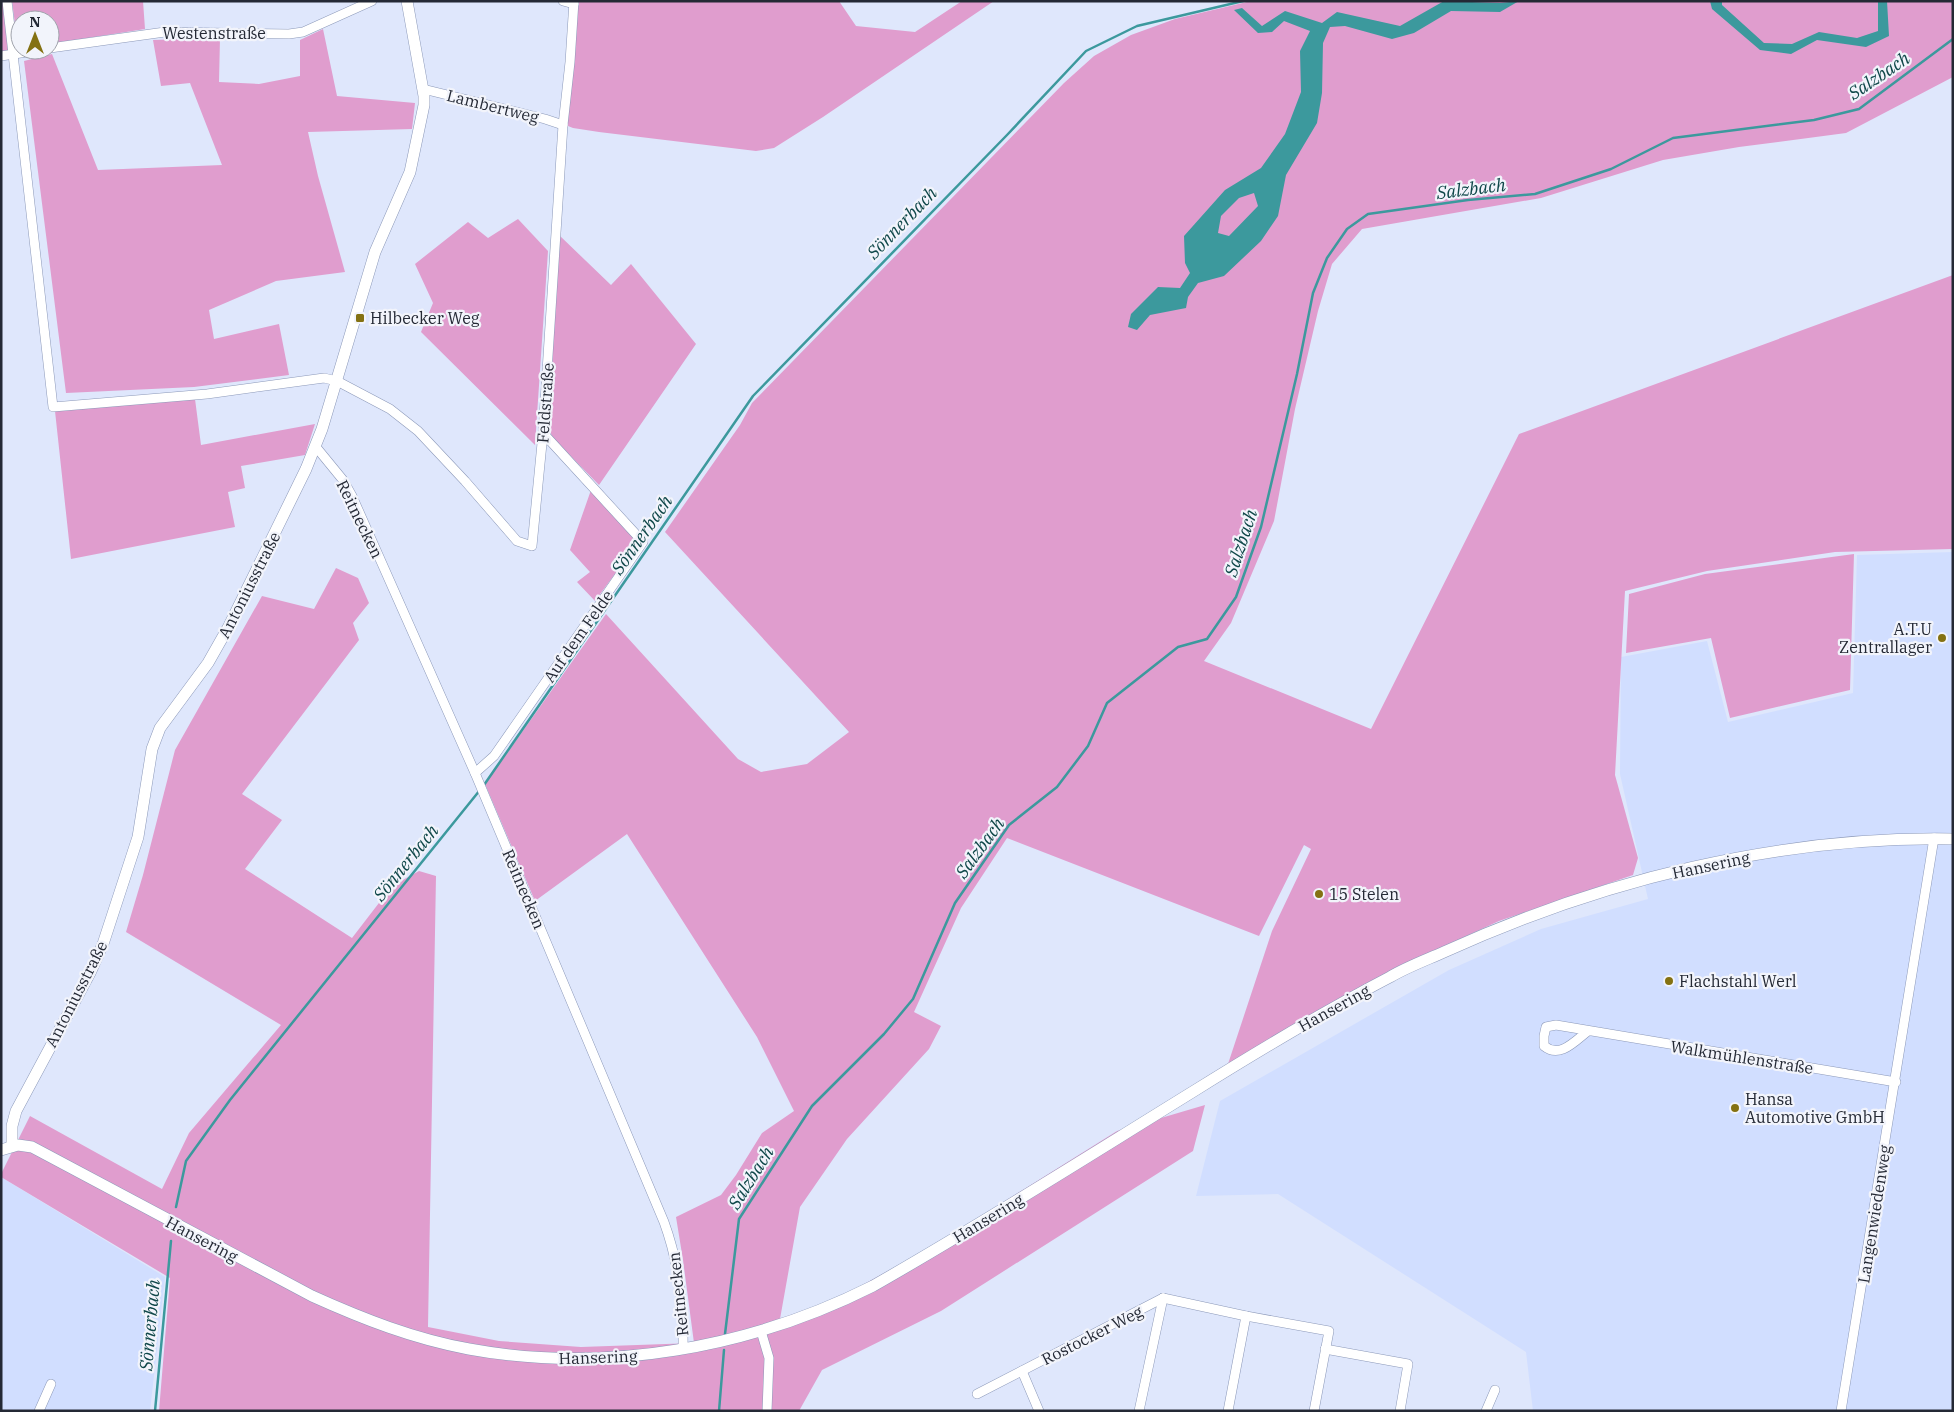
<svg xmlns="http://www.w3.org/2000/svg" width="1954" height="1412" viewBox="0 0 1954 1412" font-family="'IBM Plex Serif',serif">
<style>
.built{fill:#d1deff}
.green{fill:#e09dce}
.water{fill:#3c999d;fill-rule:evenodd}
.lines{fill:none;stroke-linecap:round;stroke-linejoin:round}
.stream{stroke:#3c999d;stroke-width:2.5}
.minor-casing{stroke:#8c99b9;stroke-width:10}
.tertiary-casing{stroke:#8c99b9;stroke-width:12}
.minor{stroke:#fff;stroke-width:9}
.tertiary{stroke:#fff;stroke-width:11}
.poi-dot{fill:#847112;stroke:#f2f4fb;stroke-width:2}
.labels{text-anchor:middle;stroke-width:4.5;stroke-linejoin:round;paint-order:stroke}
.street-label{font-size:16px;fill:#242935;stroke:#f2f4fb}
.poi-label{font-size:16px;fill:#242935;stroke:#f2f4fb;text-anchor:start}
.water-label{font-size:18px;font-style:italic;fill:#0f4749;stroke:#f2f4fb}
</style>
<rect width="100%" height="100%" fill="#dfe7fc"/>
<g class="built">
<polygon points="1953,552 1953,1411 1533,1411 1526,1352 1278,1194 1196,1196 1220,1101 1449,970 1541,929 1648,899 1620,774 1621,657 1707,641 1728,722 1853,693 1857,555"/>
<polygon points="1,1177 165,1277 150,1411 1,1411"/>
</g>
<g class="green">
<polygon points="1,1 6,1 12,53 1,55"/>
<polygon points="12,1 143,1 145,29 50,44 50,20 20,20 20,48 18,48"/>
<polygon points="576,1 839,1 856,26 915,32 962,1 994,1 823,117 774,148 756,151 599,132 573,128 563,124"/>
<polygon points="1251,1 1953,1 1953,77 1846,133 1739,147 1663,160 1541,198 1362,229 1332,264 1318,311 1295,409 1274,521 1231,623 1204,661 1371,729 1519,434 1953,275 1953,549 1835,552 1707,571 1625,591 1615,775 1638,858 1633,875 1499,921 1388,972 1228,1064 1272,931 1311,849 1304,845 1259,936 1007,838 961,908 914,1012 941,1026 929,1049 847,1139 800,1207 780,1319 841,1297 935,1245 1117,1131 1205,1105 1193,1151 941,1311 822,1370 799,1411 159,1411 170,1278 1,1177 1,1174 30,1116 162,1189 189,1133 281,1025 126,932 143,875 175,750 262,596 314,609 336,568 358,578 369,603 353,623 359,640 242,794 282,820 245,869 352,938 392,886 419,871 436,876 428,1327 499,1341 581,1347 694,1343 683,1260 676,1217 721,1195 736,1175 762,1133 794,1111 757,1037 627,834 535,901 485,784 606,614 738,759 761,772 807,764 849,732 665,532 740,425 752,403 1064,83 1094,56 1131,35 1175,19"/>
<polygon points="323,29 337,96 415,103 412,129 308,132 318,176 345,272 276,281 209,310 214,339 279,324 289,375 194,387 66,393 24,61 52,54 98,170 222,165 190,83 161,86 153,40 220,38 219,82 259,84 300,76 300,40"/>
<polygon points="518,219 548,251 535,445 421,332 433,303 415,264 468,222 488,238"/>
<polygon points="559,235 611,285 631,264 696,344 599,485 552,437 548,423"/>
<polygon points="195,399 201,445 315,424 305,455 241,466 245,488 228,492 235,527 71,559 55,411"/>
<polygon points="591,490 634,535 634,548 595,601 577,582 590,572 570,550"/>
<polygon points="1854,554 1850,690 1730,718 1711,638 1626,653 1629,594 1705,574"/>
</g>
<g class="water">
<path d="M1444 1 1500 3 1519 1 1500 12 1451 11 1414 33 1392 39 1345 26 1330 27 1323 43 1322 93 1317 123 1286 175 1278 216 1261 241 1224 276 1198 283 1188 297 1186 308 1150 315 1137 330 1128 327 1131 314 1158 287 1180 288 1190 273 1185 263 1184 236 1225 190 1261 168 1285 134 1301 92 1300 51 1310 31 1284 21 1272 32 1258 33 1234 10 1242 8 1262 26 1285 11 1322 23 1337 12 1400 26ZM1254 193 1258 206 1229 236 1218 233 1221 216 1239 198Z"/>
<polygon points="1710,1 1722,1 1722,5 1764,43 1792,44 1819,32 1857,38 1878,31 1878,1 1887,1 1889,36 1866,47 1817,40 1791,54 1760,50 1712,9"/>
</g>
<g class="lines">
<g class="stream">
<polyline points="484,785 753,396 1007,135 1086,51 1137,26 1243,1"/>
<polyline points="176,1207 186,1161 230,1100 480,790"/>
<polyline points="725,1334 739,1219 812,1106 884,1034 913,999 955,903 1009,825 1057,787 1088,746 1107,703 1178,647 1207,639 1236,597 1261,527 1297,374 1313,293 1327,258 1347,229 1368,214 1468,200 1535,194 1611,169 1673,138 1814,120 1859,109 1953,39"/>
<polyline points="155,1411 171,1241"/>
<polyline points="719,1411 724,1350"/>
</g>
<g class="minor-casing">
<g id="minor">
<polyline points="7,1 53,407 207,394 324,378 337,381 390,409 418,431 465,481 517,541 532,546 543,433 563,125 570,62 574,1"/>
<polyline points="563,1 574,4"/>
<polyline points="50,48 165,32 289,34 303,32 372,1"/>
<polyline points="1,56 40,50"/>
<polyline points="423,89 545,119 563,125"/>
<path d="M316 447 343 480 352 496 475 773 664 1222C679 1263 684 1306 683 1349"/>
<polyline points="475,773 494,756 643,542 543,433"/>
<path d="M1588 1031C1575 1041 1560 1059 1544 1046V1036L1546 1027 1556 1025 1896 1082"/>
<polyline points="1163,1298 1246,1316 1228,1411"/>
<polyline points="1246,1316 1329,1331 1314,1411"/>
<polyline points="761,1331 769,1358 767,1411"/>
<polyline points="1325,1349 1408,1364 1400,1411"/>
<polyline points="1022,1371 1039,1411"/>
<polyline points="977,1394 1163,1298"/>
<polyline points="39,1411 51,1384"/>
<polyline points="1139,1411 1163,1298"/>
<polyline points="1486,1411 1495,1390"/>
<polyline points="1841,1411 1934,838"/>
</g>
</g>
<g class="tertiary-casing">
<g id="tertiary">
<polyline points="12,1146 12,1126 16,1111 90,973 103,944 138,837 152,749 160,728 208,663 229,626 306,469 322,429 375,252 410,172 424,105 424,96 407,1"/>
<path d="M1 1150 18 1145 32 1147 312 1296C363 1319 414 1339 469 1349 605 1374 750 1348 873 1286 982 1224 1087 1157 1194 1091 1258 1051 1323 1012 1390 977 1407 967 1426 960 1444 952 1602 880 1778 836 1953 839"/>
</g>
</g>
<use href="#minor" class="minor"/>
<use href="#tertiary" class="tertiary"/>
</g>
<g class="poi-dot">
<rect x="355" y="313" width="10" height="10" rx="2.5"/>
<circle cx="1942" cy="638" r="5"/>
<circle cx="1319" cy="894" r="5"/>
<circle cx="1669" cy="981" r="5"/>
<circle cx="1735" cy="1108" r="5"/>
</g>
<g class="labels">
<g class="street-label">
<text x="214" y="39">Westenstraße</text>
<text transform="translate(493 106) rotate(14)" y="6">Lambertweg</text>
<text transform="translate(545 403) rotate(-86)" y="6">Feldstraße</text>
<text transform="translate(360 519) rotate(64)" y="6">Reitnecken</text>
<text transform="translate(249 585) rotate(-63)" y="6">Antoniusstraße</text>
<text transform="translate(578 636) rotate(-55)" y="6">Auf dem Felde</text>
<text transform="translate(1711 865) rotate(-12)" y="6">Hansering</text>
<text transform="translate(524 889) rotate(67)" y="6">Reitnecken</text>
<text transform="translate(76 994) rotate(-63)" y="6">Antoniusstraße</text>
<text transform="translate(1334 1008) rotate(-29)" y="6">Hansering</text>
<text transform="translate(1742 1057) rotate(9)" y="6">Walkmühlenstraße</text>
<text transform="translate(1874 1214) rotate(-81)" y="6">Langenwiedenweg</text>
<text transform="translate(988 1218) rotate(-31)" y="6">Hansering</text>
<text transform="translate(202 1239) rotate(28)" y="6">Hansering</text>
<text transform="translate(678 1294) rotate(-96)" y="6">Reitnecken</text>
<text transform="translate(1092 1335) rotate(-27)" y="6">Rostocker Weg</text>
<text transform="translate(598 1357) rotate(-2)" y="6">Hansering</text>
</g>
<g class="poi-label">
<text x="370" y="324">Hilbecker Weg</text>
<text x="1932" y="635" text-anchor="end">A.T.U<tspan x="1932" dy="18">Zentrallager</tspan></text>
<text x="1329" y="900">15 Stelen</text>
<text x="1679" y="987">Flachstahl Werl</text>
<text x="1745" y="1105">Hansa<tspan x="1745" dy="18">Automotive GmbH</tspan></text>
</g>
<g class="water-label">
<text transform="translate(1879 76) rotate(-34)" y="6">Salzbach</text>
<text transform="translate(1471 189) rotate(-7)" y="6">Salzbach</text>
<text transform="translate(902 223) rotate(-46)" y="6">Sönnerbach</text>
<text transform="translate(642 535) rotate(-55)" y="6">Sönnerbach</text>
<text transform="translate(1241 543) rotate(-72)" y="6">Salzbach</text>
<text transform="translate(980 848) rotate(-54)" y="6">Salzbach</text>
<text transform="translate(406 863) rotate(-51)" y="6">Sönnerbach</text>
<text transform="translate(751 1178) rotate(-58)" y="6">Salzbach</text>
<text transform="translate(150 1325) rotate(-85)" y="6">Sönnerbach</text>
</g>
</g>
<rect width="1954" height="1412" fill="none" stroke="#242935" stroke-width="5"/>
<g transform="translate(35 35)"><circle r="24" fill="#f2f4fb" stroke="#a0a3ac"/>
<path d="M0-4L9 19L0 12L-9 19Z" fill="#847112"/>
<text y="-8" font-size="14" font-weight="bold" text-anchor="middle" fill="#242935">N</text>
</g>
</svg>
